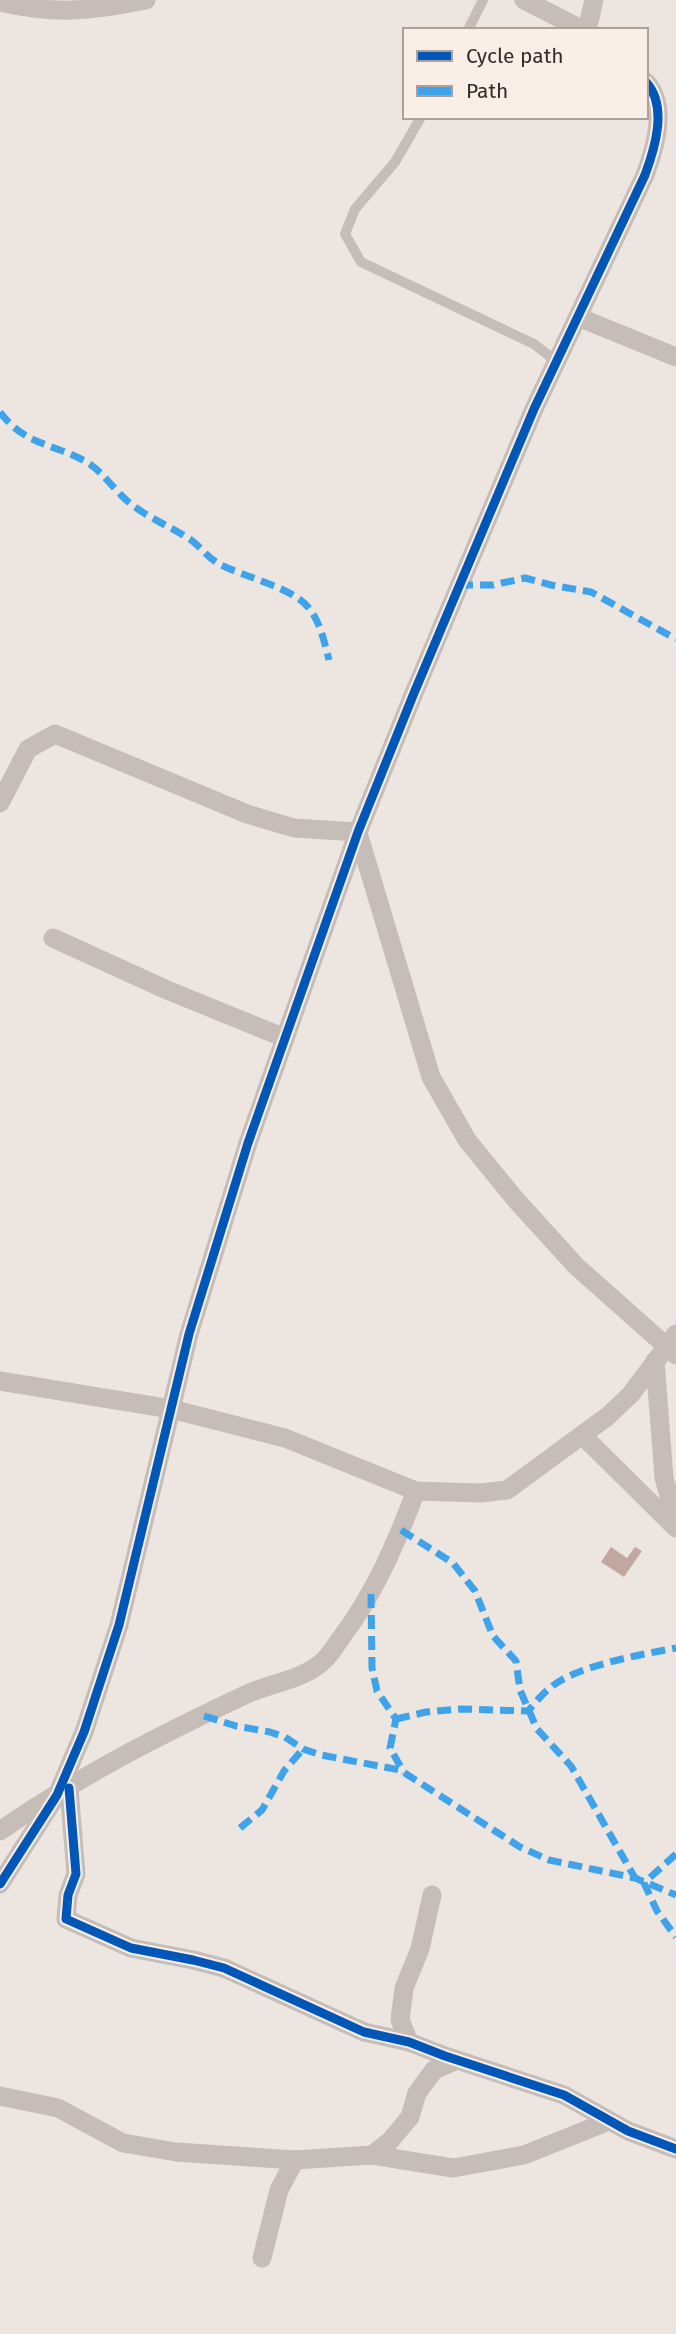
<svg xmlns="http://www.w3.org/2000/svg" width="676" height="2334" viewBox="0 0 676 2334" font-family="'Fira Sans',sans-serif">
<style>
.building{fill:#c2a6a0}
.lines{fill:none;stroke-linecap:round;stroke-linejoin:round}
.service{stroke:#c6bdb9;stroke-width:10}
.minor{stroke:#c6bdb9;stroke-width:19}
.quiet{stroke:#3fa3eb;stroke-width:7;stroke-dasharray:14 7;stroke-linecap:butt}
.cycleway-casing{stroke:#faefe6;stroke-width:13}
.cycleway{stroke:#0057b8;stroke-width:9}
</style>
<rect width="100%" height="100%" fill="#ede5e0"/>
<polygon class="building" points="611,1547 627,1558 635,1547 642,1551 624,1577 601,1562"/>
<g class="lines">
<g class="service">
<polyline points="468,30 483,0"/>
<polyline points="421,117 395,162 355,209 345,234 361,262 534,344 557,362"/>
</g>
<g class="minor">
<polyline points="524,0 583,30"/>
<path d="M0 2C55 15 91 11 146 0"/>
<polyline points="587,30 594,0"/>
<polyline points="578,317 676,357"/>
<polyline points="0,803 28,749 55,734 247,814 294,828 358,832"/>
<polyline points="358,833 431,1077 467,1140 516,1200 576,1266 676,1355"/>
<polyline points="53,938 167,990 285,1038"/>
<polyline points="655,1361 664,1478 676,1520"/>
<polyline points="0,1381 171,1409 285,1438 416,1491 480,1493 507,1490 608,1416 631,1394 676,1334"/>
<polyline points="583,1436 676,1528"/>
<polyline points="69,1788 76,1874 68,1895 66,1919 131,1948 193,1960 224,1968 364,2032 409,2042 445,2056 564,2095 628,2131 676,2149"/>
<path d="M0 1831C77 1777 162 1734 247 1694 271 1683 301 1680 321 1663 329 1657 335 1646 341 1638 375 1593 396 1543 416 1491"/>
<path d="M0 1884 57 1795 84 1732 119 1625 189 1334 248 1143 358 832 414 693 534 409 645 175C655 148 668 106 646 82"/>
<polyline points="409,2042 400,2020 404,1988 420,1949 432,1895"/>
<polyline points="0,2096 58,2108 123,2143 176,2152 295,2160 372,2155 390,2141 410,2117 417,2093 434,2070 457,2060"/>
<polyline points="372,2155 453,2168 524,2155 609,2121"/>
<polyline points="262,2258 279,2190 295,2160"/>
</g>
<g class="quiet">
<path d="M0 412C24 444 49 443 81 459 98 467 108 482 121 495 139 514 166 524 188 538 200 545 207 558 221 565 243 576 292 588 307 606 320 620 324 641 329 660"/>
<polyline points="459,585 493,585 525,578 551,585 591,592 676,639"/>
<polyline points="401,1530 453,1563 475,1591 493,1636 516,1661 520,1690 537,1729 571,1766 635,1878"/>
<polyline points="371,1594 372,1668 377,1691 396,1719 390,1748 404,1773"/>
<polyline points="204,1716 236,1726 270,1732 285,1737 303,1749 321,1755 400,1770 520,1847 549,1860 635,1878 676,1895"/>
<path d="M396 1719 426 1712 460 1709 528 1711C535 1703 542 1694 551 1687 576 1666 643 1654 676 1648"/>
<polyline points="240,1828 262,1810 284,1771 303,1749"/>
<polyline points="676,1854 644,1883 657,1911 676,1937"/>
</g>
<g class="cycleway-casing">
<g id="cycleway">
<polyline points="69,1788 76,1874 68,1895 66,1919 131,1948 193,1960 224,1968 364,2032 409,2042 445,2056 564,2095 628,2131 676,2149"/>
<path d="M0 1884 57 1795 84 1732 119 1625 189 1334 248 1143 358 832 414 693 534 409 645 175C655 148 668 106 646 82"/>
</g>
</g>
<use href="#cycleway" class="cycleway"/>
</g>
<rect x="403" y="28" width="245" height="91" fill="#faefe6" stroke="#aca09a" stroke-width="2"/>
<rect x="417" y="51" width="35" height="10" fill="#0057b8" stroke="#aca09a" stroke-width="2"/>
<text x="466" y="63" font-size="21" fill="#372a27">Cycle path</text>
<rect x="417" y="86" width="35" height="10" fill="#3fa3eb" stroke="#aca09a" stroke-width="2"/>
<text x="466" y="98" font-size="21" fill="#372a27">Path</text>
</svg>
